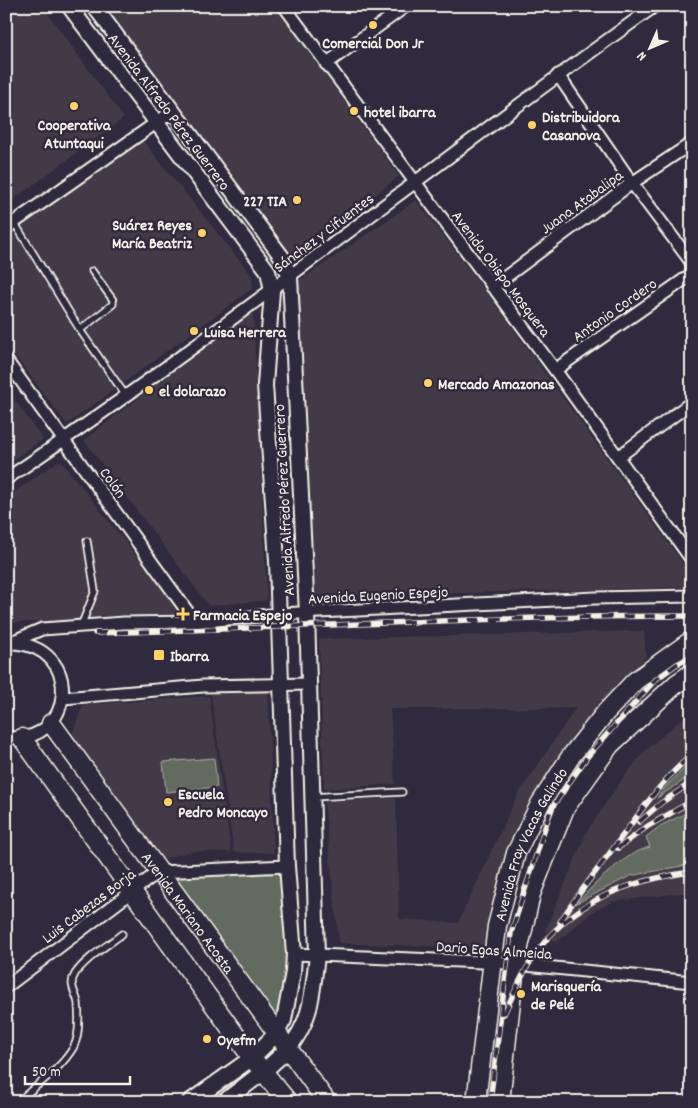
<svg xmlns="http://www.w3.org/2000/svg" width="698" height="1108" viewBox="0 0 698 1108" font-family="Dekko,sans-serif">
<style>
.built{fill:#423a47}
.green{fill:#646b5e;stroke:#acaea3}
.lines{fill:none;stroke-linecap:round;stroke-linejoin:round}
.service-casing{stroke:#f4f1e8;stroke-width:9}
.minor-casing{stroke:#f4f1e8;stroke-width:15}
.tertiary-casing{stroke:#f4f1e8;stroke-width:18}
.secondary-casing{stroke:#f4f1e8;stroke-width:19}
.primary-casing{stroke:#f4f1e8;stroke-width:21}
.service{stroke:#2f2a3d;stroke-width:5.5}
.minor{stroke:#2f2a3d;stroke-width:11}
.tertiary{stroke:#2f2a3d;stroke-width:14}
.secondary{stroke:#2f2a3d;stroke-width:15}
.primary{stroke:#2f2a3d;stroke-width:18}
.rail-casing{stroke:#f4f1e8;stroke-width:5.5}
.rail{stroke:#2f2a3d;stroke-width:4;stroke-dasharray:11;stroke-linecap:butt}
.poi-dot{fill:#ffd166;stroke:#2f2a3d;stroke-width:2}
.labels{text-anchor:middle;stroke-width:5;stroke-linejoin:round;paint-order:stroke}
.poi-label{font-size:16px;font-weight:bold;fill:#f4f1e8;stroke:#2f2a3d;text-anchor:start}
.street-label{font-size:16px;fill:#f4f1e8;stroke:#2f2a3d}
</style>
<rect width="100%" height="100%" fill="#2f2a3d"/>
<filter id="ink" filterUnits="userSpaceOnUse"><feTurbulence type="fractalNoise" baseFrequency=".02" numOctaves="2"/><feDisplacementMap in="SourceGraphic" scale="10" xChannelSelector="R" yChannelSelector="G"/><feConvolveMatrix kernelMatrix="1 2 1 2 8 2 1 2 1" color-interpolation-filters="sRGB"/></filter>
<g filter="url(#ink)">
<g class="built">
<polygon points="6,6 42,6 124,118 6,205"/>
<polygon points="98,6 275,6 399,176 292,259"/>
<polygon points="135,131 252,276 253,288 67,424 6,344 6,229"/>
<polygon points="416,200 490,297 677,555 692,577 687,587 315,597 298,282"/>
<polygon points="253,311 267,600 209,606 84,440"/>
<polygon points="6,388 43,439 6,465"/>
<polygon points="60,460 183,614 6,623 6,498"/>
<polygon points="644,631 646,657 596,708 522,818 483,948 339,943 324,801 396,798 399,919 458,923 517,796 576,708 390,709 395,784 324,789 319,639"/>
<polygon points="268,691 274,853 234,852 211,694"/>
<polygon points="209,696 231,852 192,851 156,861 76,752 72,735 83,705"/>
<polygon points="692,710 692,892 615,901 594,911 555,943 545,931 587,831 623,778 646,750"/>
</g>
<g class="green">
<polygon points="214,758 217,787 166,792 163,762"/>
<polygon points="692,761 692,775 657,798 667,785"/>
<path d="M692 810V864L630 876 577 903C594 884 625 853 650 847L646 837 660 826Z"/>
<polygon points="281,871 287,968 282,997 275,1021 170,883 175,877"/>
</g>
<g class="lines">
<g class="service-casing">
<g id="service">
<polyline points="14,222 80,330 126,396"/>
<polyline points="80,330 113,304 113,300 92,271"/>
<polyline points="81,626 95,591 87,541"/>
<polyline points="312,797 402,792"/>
<path d="M18 1102C36 1085 61 1069 73 1048 80 1037 79 1015 78 1003 76 992 68 985 75 974 86 958 107 946 122 934"/>
</g>
</g>
<g class="minor-casing">
<g id="minor">
<polyline points="284,6 555,370 692,560"/>
<polyline points="326,64 406,6"/>
<polyline points="558,75 632,183 692,263"/>
<polyline points="6,228 173,111"/>
<polyline points="492,287 632,183 692,143"/>
<polyline points="6,360 195,622"/>
<polyline points="555,370 692,274"/>
<polyline points="618,457 692,402"/>
<path d="M6 479C228 330 436 161 655 6"/>
<polyline points="9,643 42,629 124,623 195,622 280,614 595,598 692,596"/>
<polyline points="63,698 203,686 308,684"/>
<path d="M6 737C75 748 86 644 10 643"/>
<polyline points="294,954 506,963 692,982"/>
<polyline points="6,987 158,872 287,866"/>
</g>
</g>
<g class="tertiary-casing">
<g id="tertiary">
<polyline points="69,6 268,271 272,291 265,385 277,561 287,866 294,954 293,972 284,1020 276,1034"/>
<path d="M94 6 282 257 290 277 307 614 317 956C312 992 313 1019 288 1049"/>
</g>
</g>
<g class="secondary-casing">
<g id="secondary">
<polyline points="190,1102 252,1058 276,1034"/>
<polyline points="224,1102 264,1071 288,1049"/>
</g>
</g>
<g class="primary-casing">
<g id="primary">
<path id="s1" d="M51 723 327 1102"/>
<polyline points="22,738 252,1058 288,1102"/>
<path id="s2" d="M476 1102 497 926 516 853 540 804 571 756 606 712 635 681 692 640"/>
<polyline points="500,1102 515,965 531,894 565,808 610,745 676,684 692,673"/>
</g>
</g>
<use href="#service" class="service"/>
<use href="#minor" class="minor"/>
<use href="#tertiary" class="tertiary"/>
<use href="#secondary" class="secondary"/>
<use href="#primary" class="primary"/>
<g class="rail-casing">
<g id="rail">
<path d="M95 633C294 628 493 616 692 616"/>
<polyline points="639,822 661,803 692,782"/>
<polyline points="618,848 648,826 692,801"/>
<path d="M560 922C578 893 600 867 620 839 642 810 663 778 692 755"/>
<path d="M504 1014C513 995 522 974 534 956 571 901 629 880 692 872"/>
<polyline points="490,1102 511,933 551,809 587,757 655,680 677,664 692,657"/>
</g>
</g>
<use href="#rail" class="rail"/>
</g>
</g>
<g class="poi-dot">
<circle cx="373" cy="25" r="5"/>
<circle cx="74" cy="106" r="5"/>
<circle cx="354" cy="111" r="5"/>
<circle cx="532" cy="125" r="5"/>
<circle cx="297" cy="200" r="5"/>
<circle cx="202" cy="233" r="5"/>
<circle cx="194" cy="331" r="5"/>
<circle cx="428" cy="383" r="5"/>
<circle cx="149" cy="390" r="5"/>
<path d="M180.5 606.5h5v5h5v5h-5v5h-5v-5h-5v-5h5z"/>
<rect x="153" y="649" width="12" height="12" rx="2.5"/>
<circle cx="168" cy="802" r="5"/>
<circle cx="521" cy="994" r="5"/>
<circle cx="207" cy="1039" r="5"/>
</g>
<g class="labels">
<g class="poi-label">
<text x="373" y="48" text-anchor="middle">Comercial Don Jr</text>
<text x="364" y="117">hotel ibarra</text>
<text x="542" y="122">Distribuidora<tspan x="542" dy="18">Casanova</tspan></text>
<text x="74" y="130" text-anchor="middle">Cooperativa<tspan x="74" dy="18">Atuntaqui</tspan></text>
<text x="287" y="206" text-anchor="end">227 TIA</text>
<text x="192" y="230" text-anchor="end">Suárez Reyes<tspan x="192" dy="18">María Beatriz</tspan></text>
<text x="204" y="337">Luisa Herrera</text>
<text x="438" y="389">Mercado Amazonas</text>
<text x="159" y="396">el dolarazo</text>
<text x="193" y="620">Farmacia Espejo</text>
<text x="170" y="661">Ibarra</text>
<text x="178" y="799">Escuela<tspan x="178" dy="18">Pedro Moncayo</tspan></text>
<text x="531" y="991">Marisquería<tspan x="531" dy="18">de Pelé</tspan></text>
<text x="217" y="1045">Oyefm</text>
</g>
<g class="street-label">
<text transform="translate(170 111) rotate(53)" y="6">Avenida Alfredo Pérez Guerrero</text>
<text transform="translate(581 201) rotate(-36)" y="6">Juana Atabalipa</text>
<text transform="translate(323 232) rotate(-37)" y="6">Sánchez y Cifuentes</text>
<text transform="translate(502 273) rotate(53)" y="6">Avenida Obispo Mosquera</text>
<text transform="translate(614 309) rotate(-35)" y="6">Antonio Cordero</text>
<text transform="translate(114 482) rotate(54)" y="6">Colón</text>
<text transform="translate(283 500) rotate(-93)" y="6">Avenida Alfredo Pérez Guerrero</text>
<text transform="translate(378 594) rotate(-3)" y="6">Avenida Eugenio Espejo</text>
<text dy="6" stroke="none"><textPath href="#s2" startOffset="266">Avenida Fray Vacas Galindo</textPath></text>
<text transform="translate(88 905) rotate(-37)" y="6">Luis Cabezas Borja</text>
<text dy="6" stroke="none"><textPath href="#s1" startOffset="234">Avenida Mariano Acosta</textPath></text>
<text transform="translate(494 949) rotate(4)" y="6">Dario Egas Almeida</text>
</g>
</g>
<rect width="698" height="1108" fill="none" stroke="#2f2a3d" stroke-width="25"/>
<rect x="12" y="12" width="673" height="1083" fill="none" stroke="#f4f1e8" stroke-width="2" filter="url(#ink)"/>
<g transform="translate(650 48) rotate(225)" stroke="#2f2a3d" stroke-width="4" paint-order="stroke">
<path d="M0-4L9 19L0 12L-9 19Z" fill="#f4f1e8"/>
<text y="-8" font-size="14" font-weight="bold" text-anchor="middle" fill="#f4f1e8">N</text>
</g>
<path d="M25 1076v8h105v-8" fill="none" stroke="#f4f1e8" stroke-width="2.5"/>
<text x="32" y="1076" font-size="15" fill="#f4f1e8" stroke="#2f2a3d" stroke-width="4" paint-order="stroke">50 m</text>
</svg>
